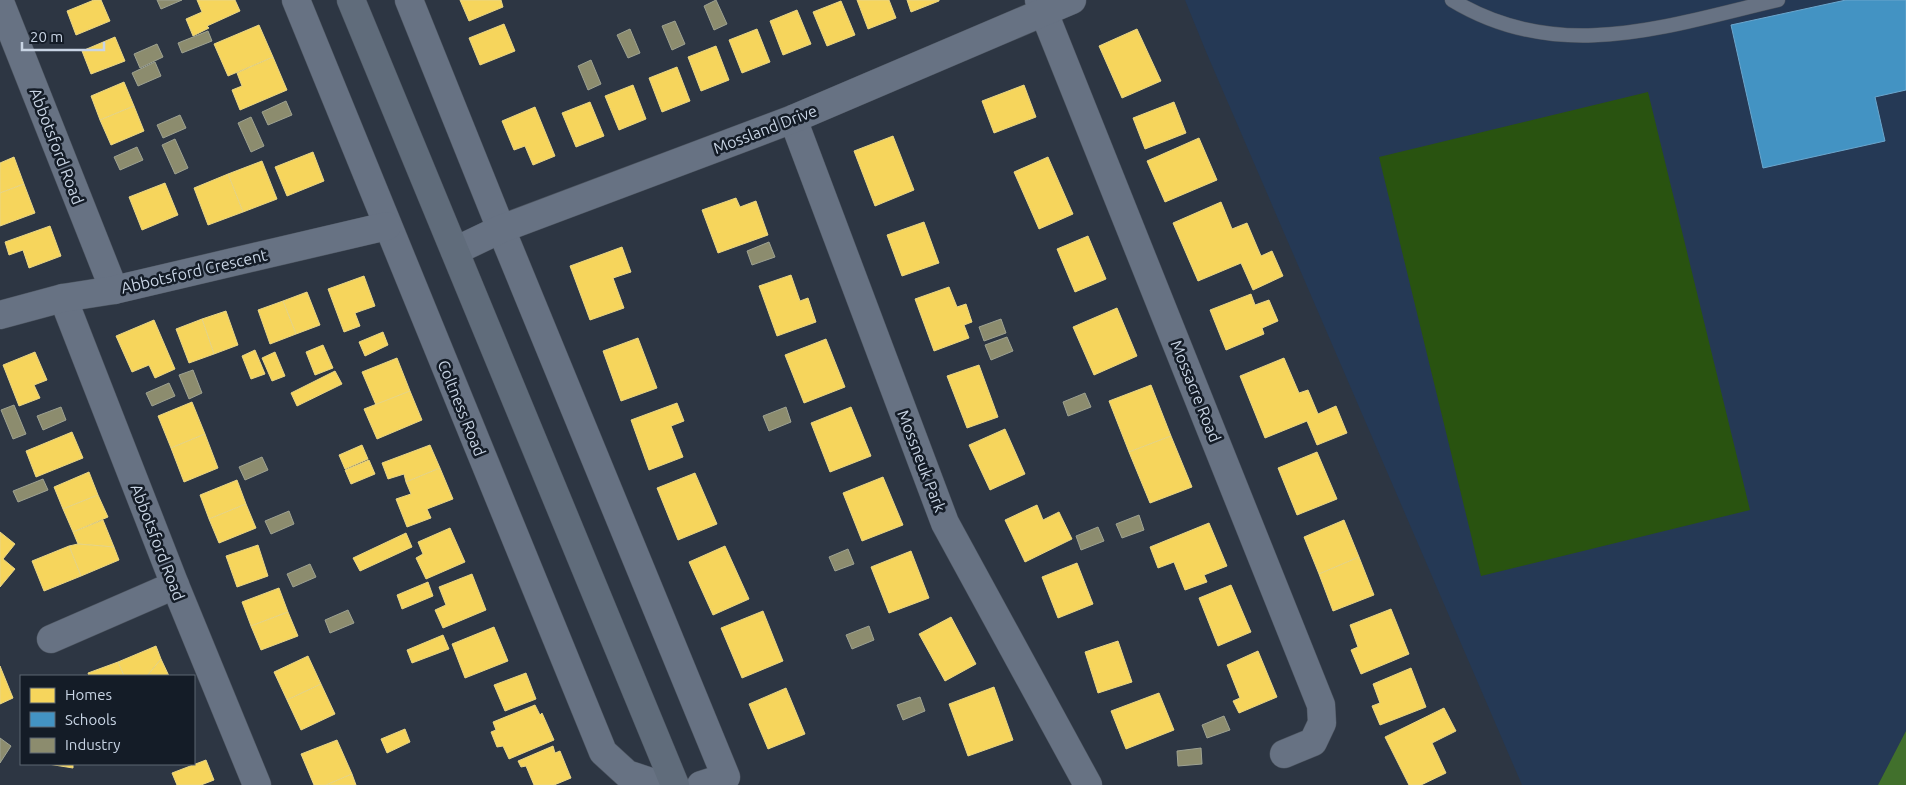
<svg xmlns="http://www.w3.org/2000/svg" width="1906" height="785" viewBox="0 0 1906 785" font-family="Ubuntu,sans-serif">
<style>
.built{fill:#253955}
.green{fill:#295310}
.forest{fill:#41702c}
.homes{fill:#f6d55c;stroke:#e8d585}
.schools{fill:#4393c3;stroke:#6ba6cd}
.industry{fill:#8c8c6e;stroke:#9ea291}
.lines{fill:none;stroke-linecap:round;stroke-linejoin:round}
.lane-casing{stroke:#4b535e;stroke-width:15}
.street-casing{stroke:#4b535e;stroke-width:29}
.secondary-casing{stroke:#4b535e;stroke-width:29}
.lane{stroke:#677283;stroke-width:14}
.street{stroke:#677283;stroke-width:28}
.secondary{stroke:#606c7b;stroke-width:28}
.labels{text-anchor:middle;stroke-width:5;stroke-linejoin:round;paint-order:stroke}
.street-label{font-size:16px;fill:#c8d4e4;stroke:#141c27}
</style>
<rect width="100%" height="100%" fill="#2d3643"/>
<polygon class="built" points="1185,0 1906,0 1906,731 1878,785 1522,785 1207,54"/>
<polygon class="green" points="1648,92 1750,510 1481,576 1379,157"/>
<polygon class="forest" points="1906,731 1906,785 1878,785"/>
<g class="homes">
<polygon points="94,0 101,0 110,21 76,35 67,11"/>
<polygon points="197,0 235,0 240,11 207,26 209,28 193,36 186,19 202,12"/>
<polygon points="460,0 501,0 503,7 469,21"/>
<polygon points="857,0 889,0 896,18 868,29"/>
<polygon points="907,0 939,0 939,1 911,12"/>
<polygon points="841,1 855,35 827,46 813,12"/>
<polygon points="797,10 811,44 783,55 770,21"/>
<polygon points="504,24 515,51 480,65 469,38"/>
<polygon points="259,25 273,57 228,76 214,44"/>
<polygon points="757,29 770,62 742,73 729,40"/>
<polygon points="1137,29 1161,81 1122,98 1099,46"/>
<polygon points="115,37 125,61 91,74 82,51"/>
<polygon points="716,46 729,80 701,91 688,57"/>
<polygon points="273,57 287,90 240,110 232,90 242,86 237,73"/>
<polygon points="677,67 690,101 662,112 649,78"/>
<polygon points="124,82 134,106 100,120 91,96"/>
<polygon points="633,85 646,119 619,130 605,96"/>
<polygon points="1024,85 1036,117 994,133 982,101"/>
<polygon points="590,102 604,136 576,147 562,113"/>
<polygon points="1174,102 1186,133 1145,149 1133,118"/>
<polygon points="134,106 144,131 111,145 100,120"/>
<polygon points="535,107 555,156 533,165 525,146 514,150 502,121"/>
<polygon points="893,136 914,190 875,206 854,151"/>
<polygon points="1199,138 1217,180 1165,202 1147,161"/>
<polygon points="313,152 324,181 287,196 275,167"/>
<polygon points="14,157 24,184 0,193 0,163"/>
<polygon points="1048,157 1073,214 1039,229 1014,172"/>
<polygon points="262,161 277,199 243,212 228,174"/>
<polygon points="228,174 243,212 208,225 194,188"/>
<polygon points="165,183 178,215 142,230 129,197"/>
<polygon points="24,184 35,213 0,226 0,193"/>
<polygon points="736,198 740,207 756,201 768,235 718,253 702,210"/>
<polygon points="1221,202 1232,229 1247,223 1261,256 1272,251 1283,276 1253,290 1241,263 1198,281 1173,223"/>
<polygon points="924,222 939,263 902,276 887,235"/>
<polygon points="50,226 61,256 29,268 23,250 9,255 5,242"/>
<polygon points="1088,236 1106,279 1075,292 1057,249"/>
<polygon points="622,247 631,272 613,278 624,308 590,320 570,266"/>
<polygon points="791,275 800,301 808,298 816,322 777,336 759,286"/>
<polygon points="364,276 375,306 355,313 360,326 344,332 328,289"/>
<polygon points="949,287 957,307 966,304 972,322 964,325 969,338 934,351 915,299"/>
<polygon points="307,292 320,325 296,334 283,301"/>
<polygon points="1251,294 1255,305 1269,300 1278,321 1262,328 1264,334 1226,350 1210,310"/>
<polygon points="283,301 296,334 270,344 258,310"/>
<polygon points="1117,308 1137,356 1094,375 1073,327"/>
<polygon points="226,311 238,345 214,354 202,319"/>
<polygon points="202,319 214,354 189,363 176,329"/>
<polygon points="154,320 175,369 155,378 149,365 132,372 116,336"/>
<polygon points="383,332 388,345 365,356 359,342"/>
<polygon points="638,338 657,388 621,401 603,351"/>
<polygon points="826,339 845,387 804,403 785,355"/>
<polygon points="323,345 333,368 315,375 306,352"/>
<polygon points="255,350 265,374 251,379 242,356"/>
<polygon points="35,352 47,380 34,385 40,398 19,406 3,365"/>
<polygon points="275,352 285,376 272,381 262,358"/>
<polygon points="397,358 410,391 376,405 362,372"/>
<polygon points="1284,358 1299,393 1308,390 1318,414 1336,406 1347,433 1317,445 1307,421 1265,438 1240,376"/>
<polygon points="979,365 998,417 967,428 947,376"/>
<polygon points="335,371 342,384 297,406 291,393"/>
<polygon points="1151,385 1171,436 1129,452 1109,401"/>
<polygon points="410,391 422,420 377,439 364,409"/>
<polygon points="192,402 205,434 171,448 158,416"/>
<polygon points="677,403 684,421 671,426 683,457 649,470 631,420"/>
<polygon points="851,407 871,456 830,472 811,423"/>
<polygon points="1005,429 1025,474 990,490 969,445"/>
<polygon points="72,432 83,458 36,477 26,451"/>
<polygon points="205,434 218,468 184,482 171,448"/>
<polygon points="1171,436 1192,487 1150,503 1129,452"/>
<polygon points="362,445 368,459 345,469 339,455"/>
<polygon points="430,445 440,468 406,482 404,474 388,479 382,463"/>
<polygon points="1317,452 1337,499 1297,515 1278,468"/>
<polygon points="369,460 375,474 351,484 345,470"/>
<polygon points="440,468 453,499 427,509 431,518 407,527 396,499 411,494 406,482"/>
<polygon points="89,472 98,495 63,509 54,487"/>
<polygon points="695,473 717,524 678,540 657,488"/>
<polygon points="883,477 903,525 862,541 843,493"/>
<polygon points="237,480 246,504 209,519 200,495"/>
<polygon points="98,495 108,517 73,532 63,509"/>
<polygon points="246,504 256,528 219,543 209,519"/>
<polygon points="1037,505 1043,520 1059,512 1072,539 1025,562 1005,520"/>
<polygon points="103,520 114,547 78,544 73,532"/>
<polygon points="1344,520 1359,557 1319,574 1304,537"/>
<polygon points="1209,523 1227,566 1204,575 1207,582 1185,590 1174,562 1158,568 1150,547"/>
<polygon points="450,528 465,562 426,579 416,558 423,554 418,542"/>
<polygon points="0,532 15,544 3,559 15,569 0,587"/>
<polygon points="406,533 412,547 360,571 353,558"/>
<polygon points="78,544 114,547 119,560 81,576 69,546"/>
<polygon points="258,545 268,576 237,587 226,556"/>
<polygon points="69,546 81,576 44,591 32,561"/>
<polygon points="725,546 749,599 713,615 689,562"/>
<polygon points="911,551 929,598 889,613 871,567"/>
<polygon points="1359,557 1374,595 1333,611 1319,574"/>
<polygon points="1077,563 1093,604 1058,618 1042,577"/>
<polygon points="472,574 486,610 443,628 435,610 446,605 439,587"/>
<polygon points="428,582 433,596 402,609 397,595"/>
<polygon points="1231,585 1251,632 1218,646 1199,598"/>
<polygon points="279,588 288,612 251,626 242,602"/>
<polygon points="1391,609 1409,654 1361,674 1351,650 1358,647 1350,625"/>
<polygon points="763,611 783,661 742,678 721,628"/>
<polygon points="288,612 298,636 261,650 251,626"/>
<polygon points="951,617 976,664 945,681 919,634"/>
<polygon points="494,627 508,661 465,678 452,644"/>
<polygon points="443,635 449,649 412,663 407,650"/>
<polygon points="1118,641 1132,682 1098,693 1085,652"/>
<polygon points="156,646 161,659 147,676 124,676 118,662"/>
<polygon points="1258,651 1277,697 1239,713 1233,701 1240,698 1227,665"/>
<polygon points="308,656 321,684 287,700 274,672"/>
<polygon points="161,659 169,676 147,676"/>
<polygon points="118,662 124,676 89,676 88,673"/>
<polygon points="0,666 13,698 0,704"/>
<polygon points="1411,668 1426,707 1380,725 1372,706 1380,703 1373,684"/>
<polygon points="526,673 536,699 505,711 494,685"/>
<polygon points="321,684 335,714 301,730 287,700"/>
<polygon points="994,687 1013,740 968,756 949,704"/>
<polygon points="786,688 805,734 768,749 749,704"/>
<polygon points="1159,693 1174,730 1126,749 1111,711"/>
<polygon points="535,705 540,715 542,713 554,740 509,759 503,746 497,747 491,732 496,730 493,722"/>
<polygon points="1444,708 1456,731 1432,743 1446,773 1421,785 1409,785 1385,737"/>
<polygon points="405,729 410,742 387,753 381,739"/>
<polygon points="337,740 352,774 326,785 314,785 301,754"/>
<polygon points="553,746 555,753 560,751 571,778 554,785 534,785 526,766 521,767 518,761"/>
<polygon points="206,760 214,780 201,785 177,785 172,773"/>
<polygon points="48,764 73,764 73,768"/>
<polygon points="352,774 356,785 326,785"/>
</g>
<polygon class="schools" points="1846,0 1906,0 1906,90 1875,97 1885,141 1763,168 1731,25"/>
<g class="industry">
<polygon points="157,0 182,0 161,9"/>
<polygon points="716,0 727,24 714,30 704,6"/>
<polygon points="675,21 685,44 672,50 662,26"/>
<polygon points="630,29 640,53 628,58 617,35"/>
<polygon points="208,31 212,41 182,53 178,43"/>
<polygon points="157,44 163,57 140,68 134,54"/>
<polygon points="591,60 601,84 588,90 578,66"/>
<polygon points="155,62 161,76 138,86 132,73"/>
<polygon points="286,101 292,115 268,125 262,112"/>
<polygon points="180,115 186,128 163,138 157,125"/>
<polygon points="251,117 264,146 251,152 238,123"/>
<polygon points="175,139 188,168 175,174 162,145"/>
<polygon points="137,147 143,160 120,170 114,157"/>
<polygon points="769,242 775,257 752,265 747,251"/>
<polygon points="1001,319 1006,333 984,341 979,327"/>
<polygon points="1007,337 1013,351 991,360 985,345"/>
<polygon points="193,370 202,393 189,399 179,375"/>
<polygon points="169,383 175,396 152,406 146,393"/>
<polygon points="1085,393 1091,407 1068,416 1063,402"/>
<polygon points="14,405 26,434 13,439 1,410"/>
<polygon points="61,407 66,420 43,430 37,416"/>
<polygon points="786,407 791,422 769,431 763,416"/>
<polygon points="262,457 268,470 245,480 239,467"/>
<polygon points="43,479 48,490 18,502 13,491"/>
<polygon points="289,511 294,524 271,534 265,521"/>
<polygon points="1139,515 1144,530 1122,538 1116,524"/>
<polygon points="1098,527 1104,541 1081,550 1076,536"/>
<polygon points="848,549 854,564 835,571 829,557"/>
<polygon points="310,564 316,577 293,587 287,574"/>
<polygon points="348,610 354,623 330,633 325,620"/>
<polygon points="869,626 874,640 852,649 846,635"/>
<polygon points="920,697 925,711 903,720 897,705"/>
<polygon points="1224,716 1230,730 1207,738 1202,725"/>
<polygon points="0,738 11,746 0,763"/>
<polygon points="1201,748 1202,764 1178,766 1177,751"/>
</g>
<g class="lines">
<g class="lane-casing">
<path id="lane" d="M1452 0C1559 65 1666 26 1778 0"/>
</g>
<g class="street-casing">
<g id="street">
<polyline points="296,0 603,752 627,774 660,785"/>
<polyline points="409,0 501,229 726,777 701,785"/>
<polyline points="1039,0 1321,705 1322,723 1313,742 1284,754"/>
<polyline points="0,2 114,290"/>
<polyline points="793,119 945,523 1088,785"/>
<polyline points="455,251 501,229 793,119 1072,0"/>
<polyline points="63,298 175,585 257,785"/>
<polyline points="0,315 63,298 114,290 387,226"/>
<polyline points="51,639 175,585"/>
</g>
</g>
<g class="secondary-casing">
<polyline id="secondary" points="351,0 675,785"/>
</g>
<use href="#lane" class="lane"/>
<use href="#street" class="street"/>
<use href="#secondary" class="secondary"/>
</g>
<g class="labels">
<g class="street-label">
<text transform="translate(765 129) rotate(-21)" y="6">Mossland Drive</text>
<text transform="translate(57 146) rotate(69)" y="6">Abbotsford Road</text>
<text transform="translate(194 271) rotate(-13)" y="6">Abbotsford Crescent</text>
<text transform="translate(1196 391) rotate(68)" y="6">Mossacre Road</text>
<text transform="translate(462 408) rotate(68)" y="6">Coltness Road</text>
<text transform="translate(922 461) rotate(69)" y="6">Mossneuk Park</text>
<text transform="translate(158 542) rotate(69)" y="6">Abbotsford Road</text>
</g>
</g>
<rect x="20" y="675" width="175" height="90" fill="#141c27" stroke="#5c6673"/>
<rect x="30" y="688" width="25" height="15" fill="#f6d55c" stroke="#5c6673"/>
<text x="65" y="700" font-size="15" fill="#c8d4e4">Homes</text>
<rect x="30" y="712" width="25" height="15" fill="#4393c3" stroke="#5c6673"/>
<text x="65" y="725" font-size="15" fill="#c8d4e4">Schools</text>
<rect x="30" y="738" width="25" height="15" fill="#8c8c6e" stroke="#5c6673"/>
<text x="65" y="750" font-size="15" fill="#c8d4e4">Industry</text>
<path d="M22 42v8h82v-8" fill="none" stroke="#c8d4e4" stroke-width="2.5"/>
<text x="30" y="42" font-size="15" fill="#c8d4e4" stroke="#141c27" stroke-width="4" paint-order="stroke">20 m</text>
</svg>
